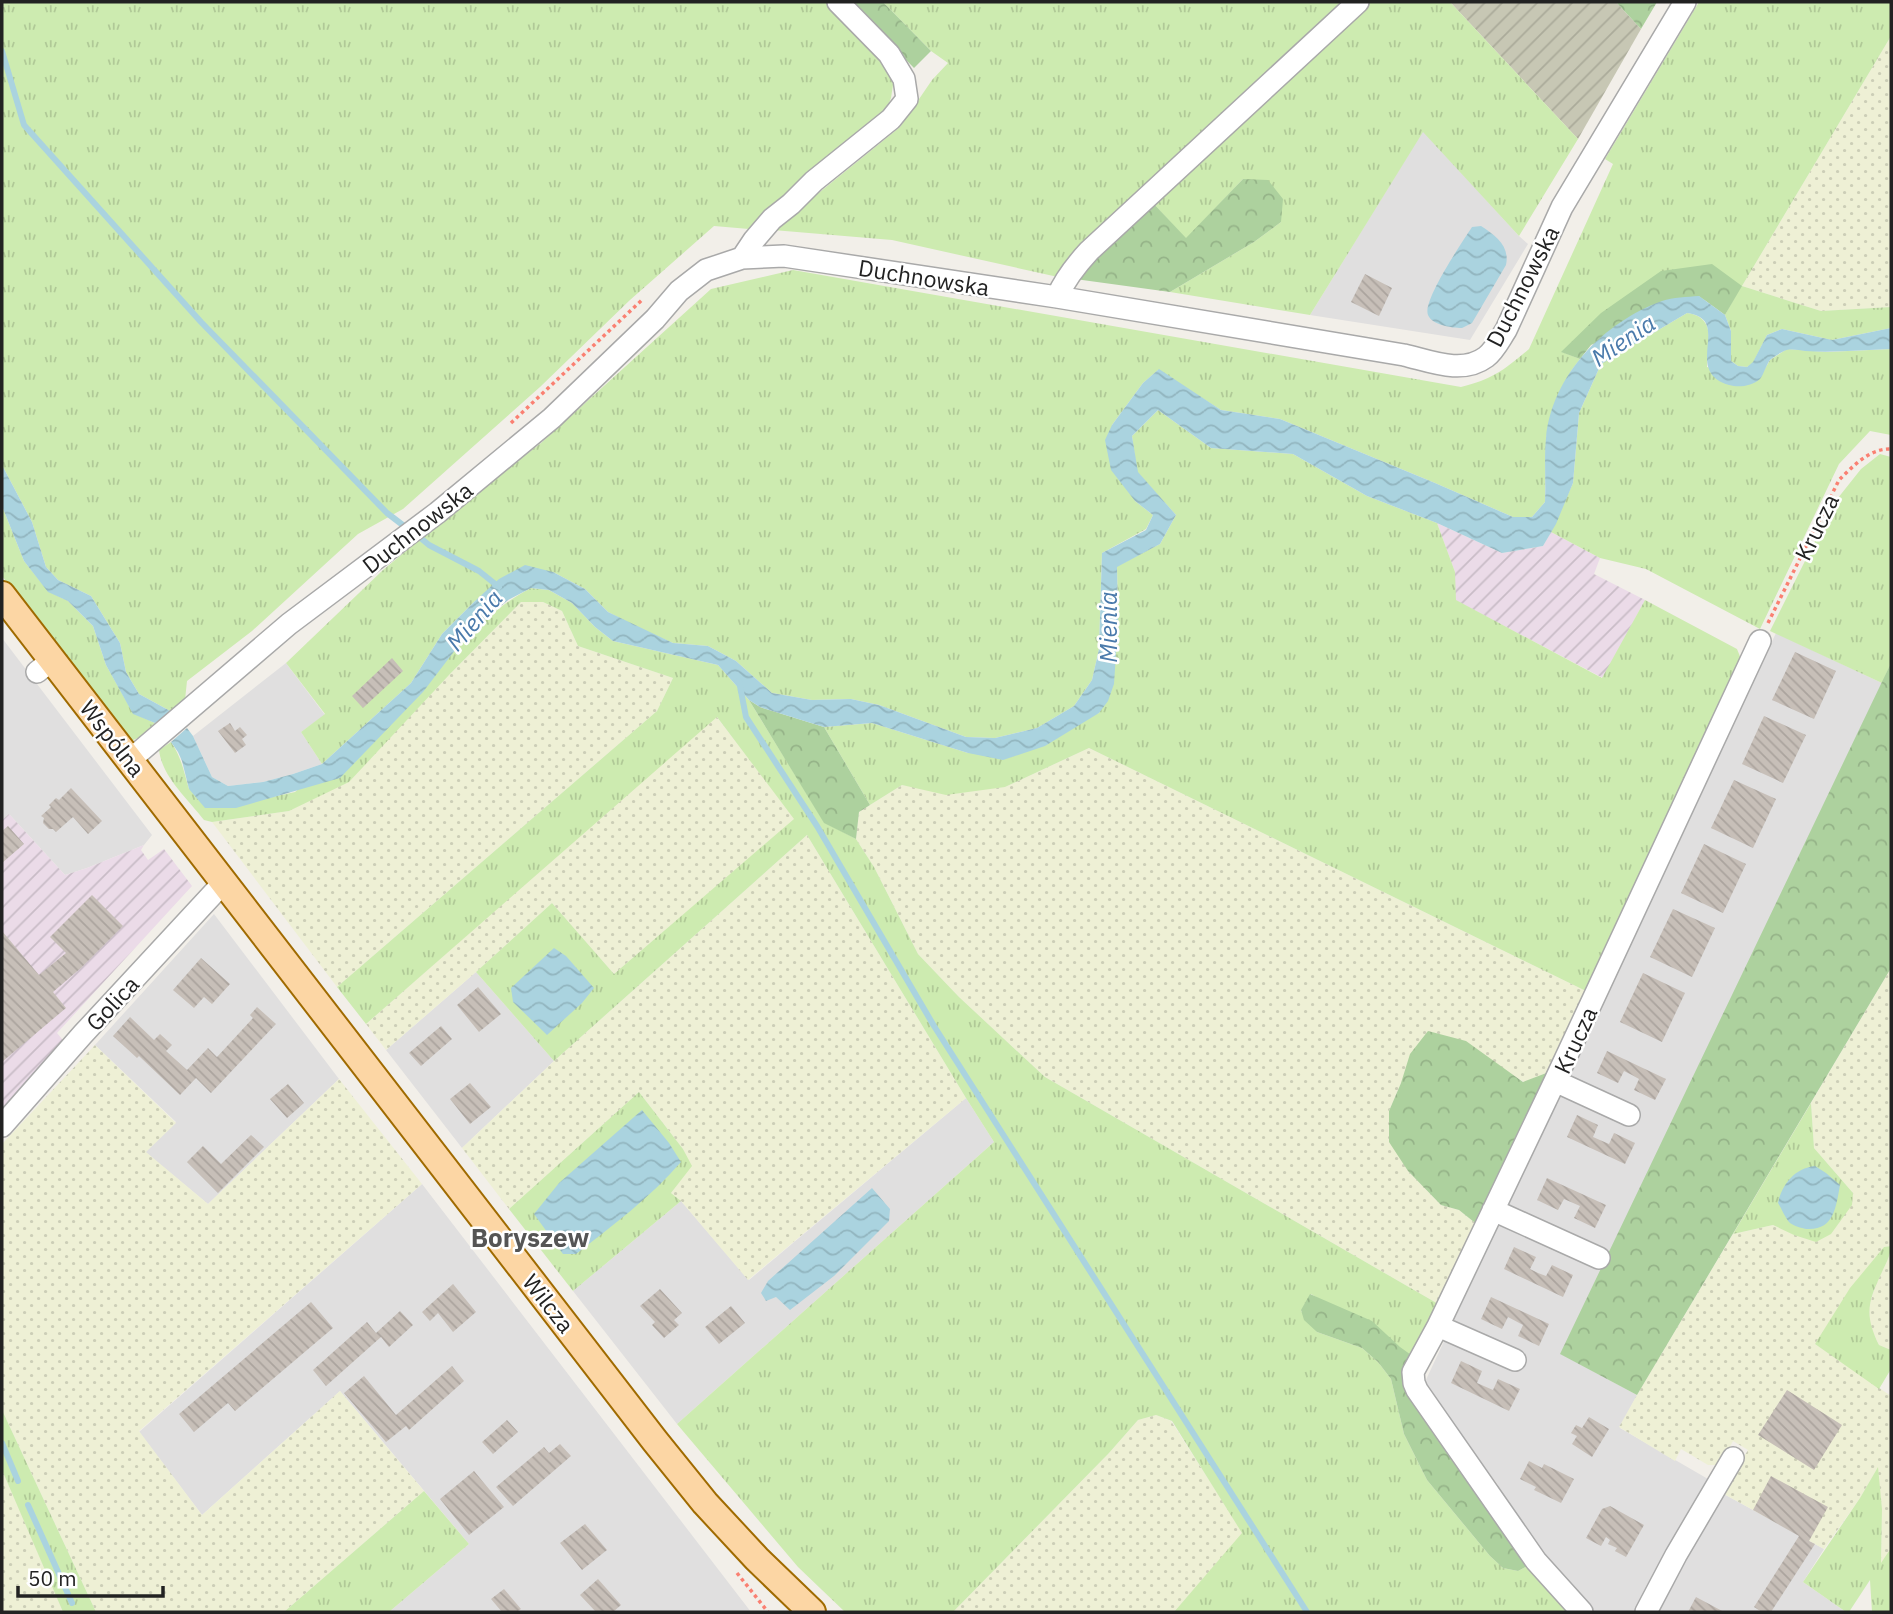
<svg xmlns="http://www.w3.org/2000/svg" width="1893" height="1614" viewBox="0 0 1893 1614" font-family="'IBM Plex Sans',sans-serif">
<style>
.residential{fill:#e0dfdf}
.industrial{fill:url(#industrial-furrows)}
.construction{fill:url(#construction-furrows)}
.farmland{fill:url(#farmland-dots)}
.grass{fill:url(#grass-tufts)}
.forest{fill:url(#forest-crowns)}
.water{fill:url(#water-waves)}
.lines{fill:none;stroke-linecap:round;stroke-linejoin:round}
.stream{stroke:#aad3df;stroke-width:6}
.building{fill:url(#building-back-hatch)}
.minor-casing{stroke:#a9a9a9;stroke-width:24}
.major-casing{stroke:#a06b00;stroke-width:30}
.path{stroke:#fa8072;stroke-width:3.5;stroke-dasharray:3.5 3.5;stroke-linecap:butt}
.minor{stroke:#fff;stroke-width:21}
.major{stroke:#fcd6a4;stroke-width:26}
.labels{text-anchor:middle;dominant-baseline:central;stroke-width:5;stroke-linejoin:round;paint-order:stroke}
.street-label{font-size:23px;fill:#222;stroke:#fff}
.water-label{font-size:24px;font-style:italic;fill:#4a7aab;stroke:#fff}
.quarter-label{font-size:26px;font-weight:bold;fill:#555;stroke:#fff}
</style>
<defs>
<pattern id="industrial-furrows" width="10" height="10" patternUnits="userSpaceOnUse" patternTransform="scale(1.75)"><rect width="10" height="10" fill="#ebdbe8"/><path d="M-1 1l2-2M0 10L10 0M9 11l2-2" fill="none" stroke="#c9bcc7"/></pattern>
<pattern id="construction-furrows" width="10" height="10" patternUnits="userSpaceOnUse" patternTransform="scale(1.75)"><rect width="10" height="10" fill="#c7c7b4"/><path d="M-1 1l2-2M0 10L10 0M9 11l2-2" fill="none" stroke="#abab9a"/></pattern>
<pattern id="farmland-dots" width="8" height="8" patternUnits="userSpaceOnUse" patternTransform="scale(1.75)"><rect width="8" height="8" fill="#eef0d5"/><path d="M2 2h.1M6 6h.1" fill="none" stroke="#ccceb7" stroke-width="1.8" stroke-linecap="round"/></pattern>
<pattern id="grass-tufts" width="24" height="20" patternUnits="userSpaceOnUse" patternTransform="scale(1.75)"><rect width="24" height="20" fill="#cdebb0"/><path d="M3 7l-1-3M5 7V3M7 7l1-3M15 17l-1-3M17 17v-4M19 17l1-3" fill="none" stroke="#b0c997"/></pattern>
<pattern id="forest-crowns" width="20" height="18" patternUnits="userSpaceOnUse" patternTransform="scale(1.75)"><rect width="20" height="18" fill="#add19e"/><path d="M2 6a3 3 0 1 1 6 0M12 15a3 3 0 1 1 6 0" fill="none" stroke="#95b388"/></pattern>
<pattern id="water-waves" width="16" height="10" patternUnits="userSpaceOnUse" patternTransform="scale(1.75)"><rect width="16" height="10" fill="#aad3df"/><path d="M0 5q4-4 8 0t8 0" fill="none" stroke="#92b5bf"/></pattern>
<pattern id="building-back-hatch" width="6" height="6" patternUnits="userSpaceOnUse" patternTransform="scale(1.75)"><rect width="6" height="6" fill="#c7bfb8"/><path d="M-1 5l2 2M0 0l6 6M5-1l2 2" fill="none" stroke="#aba49e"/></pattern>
</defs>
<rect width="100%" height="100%" fill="#f2efe9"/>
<path class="residential" d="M 1423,131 L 1519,236 L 1528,244 L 1470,340 L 1310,315 Z
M 1776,633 L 1882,683 L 1561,1354 L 1637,1395 L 1620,1428 L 1708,1479 L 1640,1612 L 1594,1612 L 1542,1560 L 1494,1494 L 1498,1485 L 1424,1384 Z
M 2,638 L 152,835 L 144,845 L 87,868 L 65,875 L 9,814 L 2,820 Z
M 286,663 L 325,715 L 301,732 L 322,764 L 293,774 L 263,782 L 228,786 L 212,777 L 193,736 Z
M 214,914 L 339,1079 L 208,1204 L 145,1152 L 176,1122 L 95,1045 Z
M 476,972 L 554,1061 L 462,1148 L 386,1050 Z
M 966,1098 L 994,1142 L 677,1424 L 573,1291 L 681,1201 L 749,1280 Z
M 422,1184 L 751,1612 L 389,1612 L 469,1544 L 340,1391 L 202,1515 L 139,1432 Z
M 1722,1493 L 1824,1549 L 1803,1582 L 1846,1612 L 1654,1612 Z"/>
<path class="industrial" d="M 1437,523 L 1502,553 L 1543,546 L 1551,532 L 1600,558 L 1594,574 L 1645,600 L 1603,678 L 1455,600 L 1455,572 Z
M 9,814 L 65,875 L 87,868 L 144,845 L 141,850 L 148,860 L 164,849 L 192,886 L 57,1033 L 67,1045 L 2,1115 L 2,820 Z"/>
<path class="construction" d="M 1450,2 L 1616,2 L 1641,29 L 1578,139 Z"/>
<path class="farmland" d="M 1891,36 L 1891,307 L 1821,311 L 1742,286 Z
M 521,602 L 543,602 L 562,611 L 578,646 L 673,678 L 657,711 L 337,987 L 212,822 L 289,811 L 449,675 Z
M 716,716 L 795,819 L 614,974 L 552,903 L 476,972 L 386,1050 L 366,1024 Z
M 1089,748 L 1588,992 L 1549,1072 L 1524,1082 L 1500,1067 L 1401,1083 L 1389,1111 L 1408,1171 L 1441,1205 L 1459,1210 L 1479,1226 L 1440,1305 L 1045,1077 L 959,997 L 918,954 L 874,867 L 856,839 L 859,812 L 902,785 L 919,788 L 1005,787 Z
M 807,835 L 966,1098 L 748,1280 L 681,1201 L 671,1193 L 691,1166 L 683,1149 L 639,1092 L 509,1209 L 462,1148 L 554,1061 Z
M 1891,968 L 1891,1246 L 1884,1247 L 1815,1344 L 1891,1396 L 1891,1548 L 1881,1564 L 1882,1509 L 1877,1469 L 1860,1498 L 1824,1549 L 1722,1493 L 1748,1450 L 1733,1441 L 1720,1465 L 1708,1465 L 1681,1449 L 1675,1461 L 1619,1427 L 1637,1395 L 1733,1234 L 1773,1225 L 1795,1235 L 1853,1193 L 1814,1148 L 1811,1103 Z
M 95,1045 L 176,1123 L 146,1152 L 208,1204 L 339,1079 L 422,1184 L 139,1431 L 202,1515 L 340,1391 L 424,1491 L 284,1612 L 96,1612 L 2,1410 L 2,1144 Z
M 1891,1253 L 1891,1350 L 1879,1345 L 1870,1326 L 1869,1307 L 1876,1284 Z
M 1156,1415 L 1171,1421 L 1243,1533 L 1174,1612 L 953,1612 L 1109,1453 L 1138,1420 Z
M 2,1470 L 29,1532 L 63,1612 L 2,1612 Z"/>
<path class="grass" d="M 2,2 L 828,2 L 891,65 L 893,85 L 891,98 L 886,111 L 805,176 L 749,229 L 714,226 L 630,300 L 540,387 L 403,509 L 358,534 L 252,631 L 187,681 L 185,700 L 172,712 L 139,694 L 126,672 L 120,643 L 91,596 L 58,580 L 46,567 L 32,522 L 2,465 Z
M 883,2 L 1345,2 L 1058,277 L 892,240 L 773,230 L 900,127 L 932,80 L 948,63 L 931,51 Z
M 1370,2 L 1450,2 L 1578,139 L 1519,236 L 1423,132 L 1310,315 L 1170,292 L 1254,242 L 1281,222 L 1243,179 L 1186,239 L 1152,202 Z
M 1699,2 L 1891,2 L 1891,36 L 1742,286 L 1821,311 L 1891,307 L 1891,328 L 1832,340 L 1782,329 L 1767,335 L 1753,363 L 1747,367 L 1738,366 L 1731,361 L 1731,331 L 1725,315 L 1741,286 L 1562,352 L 1580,359 L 1571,371 L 1546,437 L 1545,502 L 1532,517 L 1513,517 L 1435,483 L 1280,419 L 1221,410 L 1158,370 L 1143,383 L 1112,425 L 1135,501 L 1153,515 L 1146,529 L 1102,553 L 1099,649 L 1092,680 L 1074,706 L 1037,728 L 995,738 L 966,737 L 879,705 L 851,699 L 812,700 L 772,693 L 736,661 L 708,646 L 673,643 L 643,630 L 608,612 L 585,589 L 553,572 L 475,601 L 442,634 L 411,683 L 322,764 L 301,732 L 325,714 L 286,663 L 383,570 L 470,498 L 541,443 L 711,289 L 793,270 L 1461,387 C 1493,379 1504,370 1529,349 L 1613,164 L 1605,159 Z
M 1687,313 C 1717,317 1708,344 1707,367 L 1759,379 L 1770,360 L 1787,349 L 1827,352 L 1891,349 L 1891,435 L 1870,431 L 1839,464 L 1760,629 L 1646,569 L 1600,558 L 1551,532 L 1573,483 L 1579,413 L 1601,364 Z
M 1158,410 L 1211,448 L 1293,454 L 1367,496 L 1437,523 L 1455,572 L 1456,600 L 1602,678 L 1645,600 L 1737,649 L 1743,664 L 1588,992 L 1089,748 L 1005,787 L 946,795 L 902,785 L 870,805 L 824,727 L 872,723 L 968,753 L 1099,713 L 1118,624 L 1117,566 L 1160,544 L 1176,515 L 1137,472 L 1132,436 Z
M 1880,454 L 1891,457 L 1891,663 L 1882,683 L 1770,631 L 1834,503 L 1861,469 Z
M 2,506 L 24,561 L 48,591 L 68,601 L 93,626 L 106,665 L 133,713 L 155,723 L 140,737 L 131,741 L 2,576 Z
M 531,588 L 549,590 L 572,603 L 595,627 L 613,641 L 718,665 L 749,700 L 824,822 L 856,839 L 874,867 L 918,954 L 959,997 L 1045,1077 L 1440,1305 L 1414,1357 L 1311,1294 L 1301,1311 L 1317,1332 L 1362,1348 L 1378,1362 L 1391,1379 L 1404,1434 L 1427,1480 L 1490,1556 L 1503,1568 L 1518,1571 L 1533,1563 L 1570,1612 L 1174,1612 L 1242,1533 L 1172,1421 L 1156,1415 L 1138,1420 L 1109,1453 L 953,1612 L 845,1612 L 798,1567 L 677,1424 L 994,1142 L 966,1098 L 807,835 L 554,1061 L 476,972 L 552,903 L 614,974 L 794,819 L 717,717 L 366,1024 L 337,987 L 657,711 L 673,678 L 578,646 L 562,611 L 543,602 L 521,602 L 449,675 L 349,782 L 289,811 L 212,822 L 204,820 C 188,799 162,777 159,750 L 171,742 C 181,756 184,772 189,789 L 258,800 L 295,792 L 459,645 C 482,622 502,603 531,588 Z
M 639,1092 L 683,1149 L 692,1166 L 671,1193 L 681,1201 L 573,1291 L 509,1209 Z
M 1811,1103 L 1814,1148 L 1853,1193 L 1852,1205 L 1831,1234 L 1816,1242 L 1794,1235 L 1773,1225 L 1733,1234 Z
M 1891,1246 C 1891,1255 1886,1263 1882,1272 C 1868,1302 1864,1314 1879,1345 L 1891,1350 L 1891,1369 L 1879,1389 L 1815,1344 L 1850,1288 L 1884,1247 Z
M 2,1410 L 96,1612 L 63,1612 L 2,1470 Z
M 1878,1467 L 1882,1509 L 1881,1563 L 1891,1548 L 1891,1612 L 1872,1612 L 1870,1580 L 1849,1612 L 1846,1612 L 1803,1582 L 1860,1498 Z
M 424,1491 L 469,1544 L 389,1612 L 284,1612 Z"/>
<path class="forest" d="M 849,2 L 883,2 L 931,51 L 914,68 Z
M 1616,2 L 1657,2 L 1641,29 Z
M 1243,179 L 1268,180 L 1283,199 L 1281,222 L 1254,242 L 1170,292 L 1075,279 L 1152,202 L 1186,238 Z
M 1712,264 L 1742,286 L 1725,315 L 1699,296 L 1591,345 L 1580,359 L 1561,352 L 1601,313 L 1661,271 Z
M 1891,663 L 1891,968 L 1637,1395 L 1560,1354 Z
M 749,700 L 760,707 L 824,727 L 870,805 L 859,812 L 856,839 L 824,823 Z
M 1428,1031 L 1466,1041 L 1523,1082 L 1549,1072 L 1479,1226 L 1459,1210 L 1441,1205 L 1408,1171 L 1389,1142 L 1389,1111 L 1401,1083 L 1410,1054 Z
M 1310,1294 L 1372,1321 L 1400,1347 L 1414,1357 L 1402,1382 L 1533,1563 L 1518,1571 L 1503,1568 L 1490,1556 L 1427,1480 L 1404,1434 L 1391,1379 L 1378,1362 L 1362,1348 L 1317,1332 L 1304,1320 L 1301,1310 Z"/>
<path class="water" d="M 1481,226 C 1496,236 1510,246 1506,265 L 1472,323 L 1462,328 C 1452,328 1432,325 1428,315 C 1422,301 1463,241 1472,227 Z
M 1699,296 L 1725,315 L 1731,331 L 1731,361 L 1738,366 L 1747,367 L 1753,362 L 1767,335 L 1782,329 L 1832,340 L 1891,328 L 1891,349 C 1862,350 1834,353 1805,351 C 1798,350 1790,348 1784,351 C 1780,353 1773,357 1770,360 C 1766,365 1764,374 1760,379 C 1752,386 1739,388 1729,385 C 1681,371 1734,319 1687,313 L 1601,364 L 1579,413 L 1573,483 L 1556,524 L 1543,546 L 1502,553 L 1437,523 L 1367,496 L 1293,454 L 1211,448 L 1158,410 L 1132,436 L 1138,472 L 1176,515 L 1160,544 L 1117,567 L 1118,624 L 1114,684 L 1108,701 L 1099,713 L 1045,746 L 1003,760 L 968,753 L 872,723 L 824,727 L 760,707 L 749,700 L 718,665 L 613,641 L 595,627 L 572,603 L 549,590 L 531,588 L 508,600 L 481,623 L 459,645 L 423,692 L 340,778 L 236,808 L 205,808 L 189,789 L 182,761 L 178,752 L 171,742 L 187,728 L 193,736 L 212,777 L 228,786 L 263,782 L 293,774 L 322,764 L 411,683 L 442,634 L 475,601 L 499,579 L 525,565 L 553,572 L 585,589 L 608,612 L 673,643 L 708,646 L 736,661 L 772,693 L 812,700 L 851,699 L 879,705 L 966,737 L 995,738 L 1037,728 L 1074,706 L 1092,680 L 1099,649 L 1102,553 L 1146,530 L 1153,515 L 1135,501 L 1111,470 L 1105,440 L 1112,425 L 1143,383 L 1159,369 L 1221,410 L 1280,419 L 1435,483 L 1513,517 L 1532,517 L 1545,502 C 1546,481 1544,459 1546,438 C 1552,375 1604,322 1662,301 C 1673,297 1687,297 1699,296 Z
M 2,465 L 32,522 L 46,567 L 58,580 L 91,596 L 120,643 L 126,672 L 139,694 L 172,712 L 155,723 L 133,714 L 106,665 L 93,626 L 68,601 L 48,592 L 24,561 L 2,506 Z
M 554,948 L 566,956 L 594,988 L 582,1003 L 547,1035 L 513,1002 L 511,988 Z
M 642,1110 L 669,1143 L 681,1162 C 651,1197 612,1226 576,1254 L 563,1254 L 534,1214 L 559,1183 Z
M 1815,1166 L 1826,1173 L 1840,1185 C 1836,1207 1834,1231 1806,1229 C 1801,1228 1794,1226 1790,1223 C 1785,1218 1782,1209 1778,1203 C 1782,1184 1795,1168 1815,1166 Z
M 872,1188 L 890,1209 L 889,1221 L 834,1276 L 790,1310 L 776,1297 L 766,1301 L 761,1293 L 768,1281 Z"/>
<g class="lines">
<path class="stream" d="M 2,51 L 24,125 L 201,322 L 387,513 L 408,529
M 417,535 L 429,545 L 479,571 L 499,587
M 739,681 L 746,717 L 817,826 L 934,1026 L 1307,1612
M 2,1443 L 18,1481
M 28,1505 L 72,1603"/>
</g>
<path class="building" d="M 1365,274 L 1392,288 L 1379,316 L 1351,302 Z
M 1795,652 L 1836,671 L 1814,719 L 1772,700 Z
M 392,658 L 403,671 L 363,708 L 352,696 Z
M 1764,716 L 1806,735 L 1783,783 L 1742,764 Z
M 230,723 L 235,731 L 240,727 L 247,735 L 242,739 L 246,745 L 235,753 L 218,731 Z
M 1734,780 L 1776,799 L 1753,848 L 1711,828 Z
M 71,788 L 102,821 L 88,834 L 73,817 L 56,832 L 53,829 L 49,829 L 43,823 L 44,818 L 41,816 L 51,807 L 49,805 L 56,798 L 59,800 Z
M 8,826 L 24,844 L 2,863 L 2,831 Z
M 1704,844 L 1746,864 L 1723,913 L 1681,893 Z
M 92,895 L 123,926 L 81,968 L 53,992 L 66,1008 L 2,1062 L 2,931 L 39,975 L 66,953 L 50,937 Z
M 1673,909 L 1715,928 L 1692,977 L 1650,957 Z
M 201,958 L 230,984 L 212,1004 L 204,997 L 194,1008 L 173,990 Z
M 1643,973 L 1685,993 L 1662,1042 L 1620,1022 Z
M 478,987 L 501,1014 L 479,1032 L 457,1005 Z
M 257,1007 L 276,1024 L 211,1093 L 196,1078 L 180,1095 L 139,1056 L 137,1058 L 113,1036 L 130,1017 L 154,1040 L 160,1034 L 172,1045 L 166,1051 L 187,1070 L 208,1048 L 217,1057 L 253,1018 L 250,1015 Z
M 441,1026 L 452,1039 L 421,1066 L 409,1053 Z
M 1607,1051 L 1666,1079 L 1655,1100 L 1634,1090 L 1639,1079 L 1632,1075 L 1624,1071 L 1618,1083 L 1597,1073 Z
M 470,1083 L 491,1107 L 470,1124 L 450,1099 Z
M 288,1084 L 304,1103 L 287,1118 L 270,1099 Z
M 1577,1115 L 1598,1125 L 1593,1137 L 1609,1144 L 1614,1133 L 1635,1143 L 1625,1164 L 1567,1137 Z
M 251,1135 L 264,1147 L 218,1193 L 187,1162 L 203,1146 L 221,1164 Z
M 1547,1178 L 1606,1205 L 1595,1228 L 1574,1218 L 1580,1206 L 1564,1199 L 1558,1210 L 1537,1200 Z
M 1514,1247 L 1536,1257 L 1530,1269 L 1538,1273 L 1546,1276 L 1552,1265 L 1573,1275 L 1563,1297 L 1504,1269 Z
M 453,1284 L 476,1312 L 453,1332 L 438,1313 L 430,1321 L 422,1312 Z
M 660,1289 L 682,1313 L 674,1320 L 679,1325 L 664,1338 L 652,1325 L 655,1322 L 640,1306 Z
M 1491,1297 L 1549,1324 L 1539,1346 L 1518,1336 L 1523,1325 L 1508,1317 L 1502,1329 L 1481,1319 Z
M 311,1302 L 333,1328 L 235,1411 L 228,1403 L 194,1432 L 179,1414 Z
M 731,1306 L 745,1323 L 719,1344 L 705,1327 Z
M 400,1311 L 413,1325 L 389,1347 L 381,1337 L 326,1386 L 313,1370 L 367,1322 L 376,1333 Z
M 1461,1361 L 1482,1371 L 1477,1383 L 1493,1390 L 1498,1379 L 1520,1389 L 1509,1411 L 1451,1383 Z
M 452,1366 L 464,1381 L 409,1430 L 406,1426 L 386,1442 L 344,1393 L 364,1376 L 396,1415 Z
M 1787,1390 L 1842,1425 L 1814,1470 L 1758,1435 Z
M 1589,1417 L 1609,1429 L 1592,1457 L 1572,1444 L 1577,1436 L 1571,1433 L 1576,1425 L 1582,1428 Z
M 507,1420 L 518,1432 L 493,1454 L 482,1442 Z
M 560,1444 L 571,1456 L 513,1506 L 496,1487 L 544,1447 L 549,1453 Z
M 1529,1461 L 1542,1468 L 1544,1464 L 1574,1479 L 1561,1503 L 1534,1490 L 1536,1487 L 1520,1479 Z
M 474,1471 L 504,1507 L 469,1535 L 440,1499 Z
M 1771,1476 L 1828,1507 L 1809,1541 L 1815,1544 L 1771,1612 L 1762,1612 L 1754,1607 L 1799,1536 L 1753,1510 Z
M 1610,1506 L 1644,1525 L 1626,1557 L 1615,1551 L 1617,1548 L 1608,1544 L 1610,1540 L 1606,1537 L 1601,1546 L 1586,1538 L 1602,1509 Z
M 585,1524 L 607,1550 L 582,1570 L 560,1543 Z
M 598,1579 L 621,1605 L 613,1612 L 596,1612 L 580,1595 Z
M 504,1589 L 521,1609 L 516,1612 L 502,1612 L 491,1599 Z
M 1696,1597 L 1724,1612 L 1688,1612 Z"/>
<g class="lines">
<defs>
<path id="minor" d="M 742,258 L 754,240 L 772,219 L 791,204 L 814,181 L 891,119 L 907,99 L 904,79 L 889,54 L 838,2
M 1057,297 C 1065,279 1076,265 1089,251 L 1358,2
M 37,672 L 52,660
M 130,760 L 289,624 L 437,513 L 552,418 L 655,319 L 679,291 L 706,270 L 742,258 L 784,256 L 1057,297 L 1404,355 C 1430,361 1462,375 1486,357 C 1495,350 1500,339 1506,330 L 1562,207 L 1685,2
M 1555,1081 L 1629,1115
M 2,1126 L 83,1034 L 224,882
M 1493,1210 L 1599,1258
M 1438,1326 L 1515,1360
M 1582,1612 L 1536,1561 L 1417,1390 L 1414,1383 L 1413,1372 L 1438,1326 L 1555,1081 L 1760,641
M 1646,1612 L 1676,1555 L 1733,1458"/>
<path id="major" d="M 2,595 L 655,1441 L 705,1503 L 757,1559 L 812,1612"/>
</defs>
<use href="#minor" class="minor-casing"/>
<use href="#major" class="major-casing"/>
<path class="path" d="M 511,423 L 643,299
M 1768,623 L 1839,480 C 1853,466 1870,448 1891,449
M 737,1573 L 768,1612"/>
<use href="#minor" class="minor"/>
<use href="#major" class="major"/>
</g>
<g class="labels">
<g class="street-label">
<text transform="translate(924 277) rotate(9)">Duchnowska</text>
<text transform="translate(1522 286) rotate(-63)">Duchnowska</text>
<text transform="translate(417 527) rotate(-38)">Duchnowska</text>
<text transform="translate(1816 527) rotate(-64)">Krucza</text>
<text transform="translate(113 738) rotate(52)">Wspólna</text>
<text transform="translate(112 1003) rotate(-47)">Golica</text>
<text transform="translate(1575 1040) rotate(-65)">Krucza</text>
<text transform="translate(549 1303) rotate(52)">Wilcza</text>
</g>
<g class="water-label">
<text transform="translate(1623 340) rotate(-34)">Mienia</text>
<text transform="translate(474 620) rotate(-49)">Mienia</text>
<text transform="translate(1108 627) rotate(-90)">Mienia</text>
</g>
<g class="quarter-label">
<text x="530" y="1237">Boryszew</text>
</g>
</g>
<rect width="1893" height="1614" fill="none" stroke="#222222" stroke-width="7"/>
<path d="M18 1586v10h145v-10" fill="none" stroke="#222222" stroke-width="3.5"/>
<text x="28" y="1586" font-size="21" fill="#222222" stroke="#ffffff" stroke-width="5" paint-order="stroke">50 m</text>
</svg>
